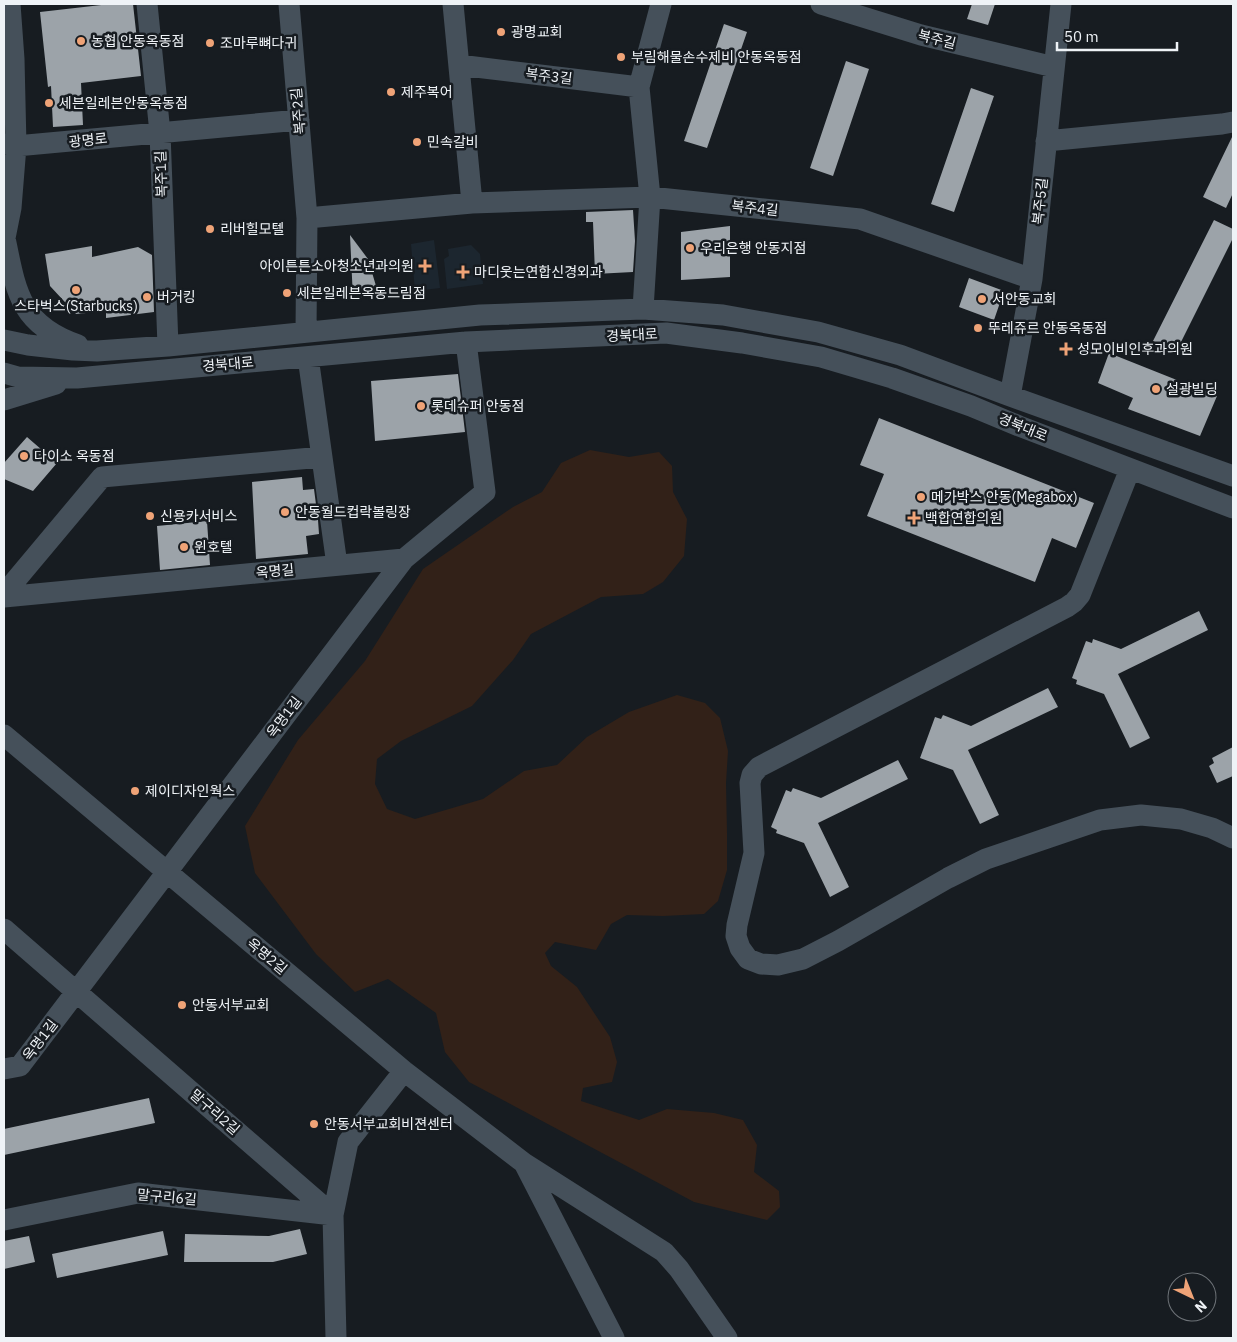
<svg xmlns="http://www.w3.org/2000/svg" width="1237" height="1342" viewBox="0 0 1237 1342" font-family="'IBM Plex Sans','Noto Sans KR',sans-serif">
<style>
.built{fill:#1c262f}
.green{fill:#322118}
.building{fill:#9ca3a9}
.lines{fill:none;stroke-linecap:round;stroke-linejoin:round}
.minor{stroke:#45505a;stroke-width:21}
.poi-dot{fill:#efa377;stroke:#171c21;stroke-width:2}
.labels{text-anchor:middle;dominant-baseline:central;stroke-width:5;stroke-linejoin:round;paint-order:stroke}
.poi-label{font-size:14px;fill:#eff3f7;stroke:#171c21;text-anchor:start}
.street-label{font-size:14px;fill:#eff3f7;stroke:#171c21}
</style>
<rect width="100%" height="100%" fill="#171c21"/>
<path class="built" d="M 434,240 L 440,288 L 415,291 L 411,244 Z
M 471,245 L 480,254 L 483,284 L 447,289 L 444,259 L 449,256 L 448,249 Z"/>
<path class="green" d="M 590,450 L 629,457 L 659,452 L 672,466 L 673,492 L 687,519 L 684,556 L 663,582 L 643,594 L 601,597 L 531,634 L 513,660 L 472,706 L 401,741 L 377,759 L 375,784 L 387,809 L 415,819 L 483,799 L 524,771 L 557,765 L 587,737 L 629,712 L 677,695 L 705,703 L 720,718 L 728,751 L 726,783 L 727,833 L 727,870 L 718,901 L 704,914 L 663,916 L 627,915 L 611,924 L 596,950 L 555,942 L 545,953 L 551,966 L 577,987 L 610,1037 L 617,1062 L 612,1082 L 583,1088 L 581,1101 L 639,1120 L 667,1109 L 714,1113 L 743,1120 L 757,1145 L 754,1172 L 779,1191 L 780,1207 L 767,1220 L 694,1202 L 469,1082 L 445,1052 L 436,1013 L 388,979 L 355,992 L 316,954 L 255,873 L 245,826 L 298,740 L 365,661 L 423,569 L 513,507 L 542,492 L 561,463 Z"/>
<path class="building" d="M 110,4 L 133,4 L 141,76 L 81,83 L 83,125 L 53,127 L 51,86 L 48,87 L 40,12 Z
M 972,4 L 995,4 L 988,25 L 967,19 Z
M 724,24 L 747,32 L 707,148 L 684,141 Z
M 846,61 L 869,69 L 833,176 L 810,168 Z
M 971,88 L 994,96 L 954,212 L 931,204 Z
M 1233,135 L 1233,193 L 1226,208 L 1203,197 Z
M 633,210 L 635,241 L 633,272 L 595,274 L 593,222 L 586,222 L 586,212 Z
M 1214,220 L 1233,229 L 1233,238 L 1176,352 L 1153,341 Z
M 730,226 L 730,277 L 681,280 L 681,232 Z
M 350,235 L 368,259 L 379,296 L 353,299 Z
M 92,246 L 92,257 L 138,247 L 152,255 L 154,312 L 106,318 L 106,311 L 76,314 L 50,286 L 45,254 Z
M 969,278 L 1004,291 L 994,320 L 959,307 Z
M 1109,353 L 1217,396 L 1200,436 L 1128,409 L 1133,398 L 1098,383 Z
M 458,374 L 465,432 L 375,441 L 371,381 Z
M 879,418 L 1094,503 L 1076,548 L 1052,538 L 1035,582 L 867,516 L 884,474 L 860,465 Z
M 27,437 L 57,463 L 33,491 L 4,479 L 4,463 Z
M 302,477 L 303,490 L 314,489 L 318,520 L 319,534 L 306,536 L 308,554 L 256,559 L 252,482 Z
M 207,521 L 210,565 L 160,570 L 157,526 Z
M 1199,611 L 1208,630 L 1118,674 L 1150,738 L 1130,748 L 1104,694 L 1076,684 L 1077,680 L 1072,678 L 1086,641 L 1092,643 L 1093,639 L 1121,649 Z
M 1048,688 L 1058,707 L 968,750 L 999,815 L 980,824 L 953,770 L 920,758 L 935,717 L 941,719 L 943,715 L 971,726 Z
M 1233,747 L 1233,776 L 1217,783 L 1209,766 L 1214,763 L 1212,758 Z
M 898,760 L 908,779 L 818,823 L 849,887 L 830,897 L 804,843 L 776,833 L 777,830 L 771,827 L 786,790 L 791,792 L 793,788 L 821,798 Z
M 149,1098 L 155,1123 L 4,1155 L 4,1129 Z
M 300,1229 L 307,1254 L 273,1262 L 184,1262 L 185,1234 L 269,1236 Z
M 163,1231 L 168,1255 L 57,1278 L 52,1254 Z
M 29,1236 L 35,1262 L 4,1269 L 4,1241 Z"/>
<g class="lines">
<path class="minor" d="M 147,4 L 160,133 L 168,346
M 289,4 L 307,218 L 306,332
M 453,4 L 472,203
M 821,4 L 921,35 L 1054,67
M 459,65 L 639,87
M 1046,141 L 1222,124 L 1233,122
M 4,144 L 16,146 L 299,120
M 307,218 L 472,203 L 650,197 L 860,219 L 1032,279
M 4,240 L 5,238 C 16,292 20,325 78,345
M 4,243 L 11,208 L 16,146 L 14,59 L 10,4
M 643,309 L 650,197 L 639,87 L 661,4
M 4,340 L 28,345 L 73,350 L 97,351 L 168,346 L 480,315 L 643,309 L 723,315 L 818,332 L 900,355 L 1010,396 L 1233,476
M 308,357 L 337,565
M 4,373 L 18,377 L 77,378 L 466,342 L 666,333 L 742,343 L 821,357 L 892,378 L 971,406 L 1019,426 L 1233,508
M 1010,396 L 1032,279 L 1061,4
M 4,400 L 56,384
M 1130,469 L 1080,595 L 1074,602 L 1067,607 L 759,767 L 752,775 L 750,783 L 754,853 L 737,925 L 736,936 L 740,948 L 748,959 L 761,964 L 778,965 L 803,959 L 838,941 L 948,878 L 986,859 L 1100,820 L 1141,815 L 1181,819 L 1212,828 L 1233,838
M 4,594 L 102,477 L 322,457
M 4,597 L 404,559
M 4,735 L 404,1071 L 524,1163 L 664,1252 L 679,1269 L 727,1338
M 4,929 L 333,1215
M 4,1069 L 20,1066 L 404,559 L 485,492 L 466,342
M 524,1163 L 614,1338
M 4,1220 L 138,1193 L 333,1215
M 336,1338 L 333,1215 L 348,1142 L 404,1071"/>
</g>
<g class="poi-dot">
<circle cx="501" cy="32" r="5"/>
<circle cx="81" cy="41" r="5"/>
<circle cx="210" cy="43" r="5"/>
<circle cx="621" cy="57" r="5"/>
<circle cx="391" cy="92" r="5"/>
<circle cx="49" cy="103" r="5"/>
<circle cx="417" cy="142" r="5"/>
<circle cx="210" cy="229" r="5"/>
<circle cx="690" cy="248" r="5"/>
<path d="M422.5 258.5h5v5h5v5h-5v5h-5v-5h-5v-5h5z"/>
<path d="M460.5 264.5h5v5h5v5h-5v5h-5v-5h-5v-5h5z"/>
<circle cx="76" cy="290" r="5"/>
<circle cx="287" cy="293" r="5"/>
<circle cx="147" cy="297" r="5"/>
<circle cx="982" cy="299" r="5"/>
<circle cx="978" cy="328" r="5"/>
<path d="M1063.5 341.5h5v5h5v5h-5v5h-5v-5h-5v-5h5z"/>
<circle cx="1156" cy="389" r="5"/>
<circle cx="421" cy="406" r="5"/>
<circle cx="24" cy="456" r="5"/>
<circle cx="921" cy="497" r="5"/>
<circle cx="285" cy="512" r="5"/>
<circle cx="150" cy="516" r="5"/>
<path d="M911.5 510.5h5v5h5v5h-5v5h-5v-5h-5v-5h5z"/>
<circle cx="184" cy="547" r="5"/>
<circle cx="135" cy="791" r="5"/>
<circle cx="182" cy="1005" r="5"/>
<circle cx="314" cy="1124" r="5"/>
</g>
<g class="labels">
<g class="poi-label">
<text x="511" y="32">광명교회</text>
<text x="91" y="41">농협 안동옥동점</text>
<text x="220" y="43">조마루뼈다귀</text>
<text x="631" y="57">부림해물손수제비 안동옥동점</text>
<text x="401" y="92">제주복어</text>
<text x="59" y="103">세븐일레븐안동옥동점</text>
<text x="427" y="142">민속갈비</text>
<text x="220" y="229">리버힐모텔</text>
<text x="700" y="248">우리은행 안동지점</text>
<text x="414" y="266" text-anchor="end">아이튼튼소아청소년과의원</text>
<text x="474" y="272">마디웃는연합신경외과</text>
<text x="297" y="293">세븐일레븐옥동드림점</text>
<text x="157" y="297">버거킹</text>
<text x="992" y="299">서안동교회</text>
<text x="76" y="306" text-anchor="middle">스타벅스(Starbucks)</text>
<text x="988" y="328">뚜레쥬르 안동옥동점</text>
<text x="1077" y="349">성모이비인후과의원</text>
<text x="1166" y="389">설광빌딩</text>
<text x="431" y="406">롯데슈퍼 안동점</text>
<text x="34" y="456">다이소 옥동점</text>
<text x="931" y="497">메가박스 안동(Megabox)</text>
<text x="295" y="512">안동월드컵락볼링장</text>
<text x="160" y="516">신용카서비스</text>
<text x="925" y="518">백합연합의원</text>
<text x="194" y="547">윈호텔</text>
<text x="145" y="791">제이디자인웍스</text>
<text x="192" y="1005">안동서부교회</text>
<text x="324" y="1124">안동서부교회비젼센터</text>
</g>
<g class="street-label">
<text transform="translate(937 39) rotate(14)">복주길</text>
<text transform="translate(549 76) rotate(7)">복주3길</text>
<text transform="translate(298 111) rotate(-95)">복주2길</text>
<text transform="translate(88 140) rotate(-6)">광명로</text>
<text transform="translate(161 174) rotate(-92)">복주1길</text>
<text transform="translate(1040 201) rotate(-84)">복주5길</text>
<text transform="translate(755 208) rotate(6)">복주4길</text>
<text transform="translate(632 335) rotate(-3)">경북대로</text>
<text transform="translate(228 364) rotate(-5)">경북대로</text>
<text transform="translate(1023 427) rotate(22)">경북대로</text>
<text transform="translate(275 571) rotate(-5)">옥명길</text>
<text transform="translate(284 717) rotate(-53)">옥명1길</text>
<text transform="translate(267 956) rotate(40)">옥명2길</text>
<text transform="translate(40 1040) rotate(-53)">옥명1길</text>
<text transform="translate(215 1112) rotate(41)">말구리2길</text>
<text transform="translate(167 1197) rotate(5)">말구리6길</text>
</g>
</g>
<rect width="1237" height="1342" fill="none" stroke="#eff3f7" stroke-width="10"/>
<g transform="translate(1192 1297) rotate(137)"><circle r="24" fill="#171c21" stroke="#6d7277"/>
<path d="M0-4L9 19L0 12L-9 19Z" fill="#efa377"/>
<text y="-8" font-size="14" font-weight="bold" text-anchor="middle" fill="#eff3f7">N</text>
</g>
<path d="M1057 42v8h120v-8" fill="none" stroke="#eff3f7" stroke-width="2.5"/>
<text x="1064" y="42" font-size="15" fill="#eff3f7" stroke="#171c21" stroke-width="4" paint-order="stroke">50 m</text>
</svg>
